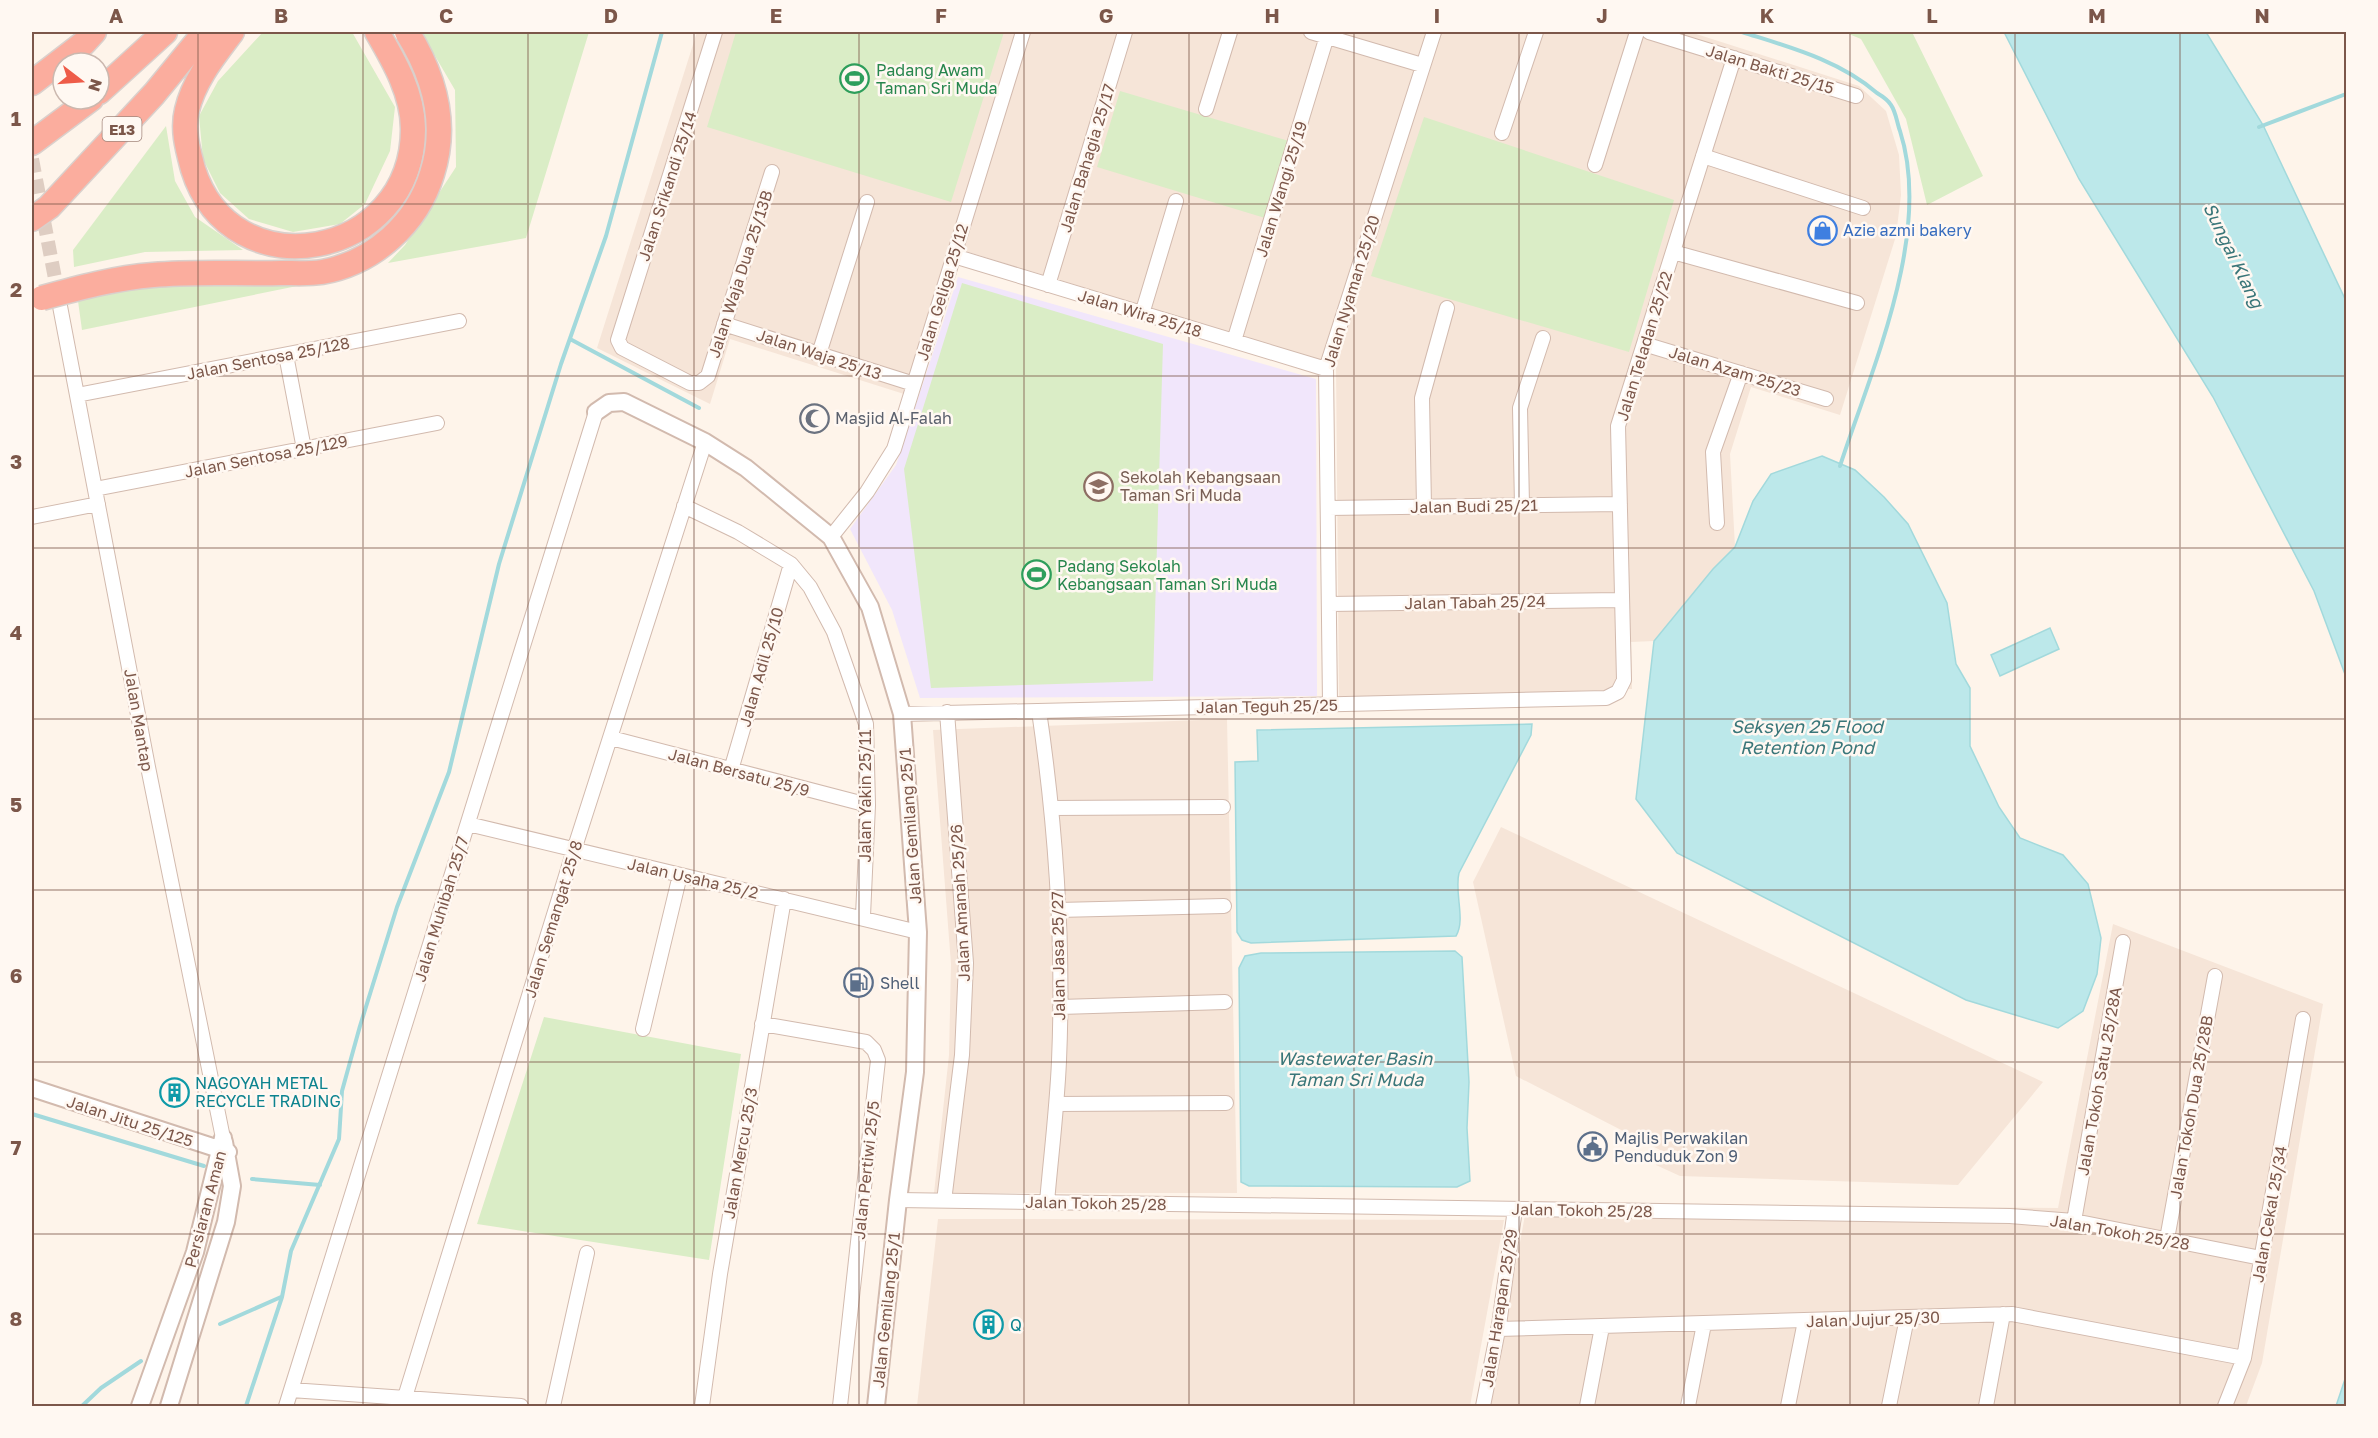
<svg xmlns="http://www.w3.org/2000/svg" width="2378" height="1438" viewBox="0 0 2378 1438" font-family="'Golos Text',sans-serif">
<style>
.residential{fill:#f6e5d8}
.education{fill:#f1e6fb}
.green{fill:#daedc6}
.water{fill:#bce8ea;stroke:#a2d9dc;stroke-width:1.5}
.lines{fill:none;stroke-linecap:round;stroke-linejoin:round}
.stream{stroke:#a2d9dc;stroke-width:4}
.minor-tunnel{stroke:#decdc2;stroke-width:14;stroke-dasharray:14 7;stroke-linecap:butt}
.minor-casing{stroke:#d2baae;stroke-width:16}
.tertiary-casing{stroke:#d2baae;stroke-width:20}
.motorway-casing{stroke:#dad0cc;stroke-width:27}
.minor{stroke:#fff;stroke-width:14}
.tertiary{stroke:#fff;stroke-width:16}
.motorway{stroke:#fbad9e;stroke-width:24}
.motorway-bridge-casing{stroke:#dad0cc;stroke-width:27;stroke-linecap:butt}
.motorway-bridge{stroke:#fbad9e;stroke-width:24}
.grid{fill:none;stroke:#7c574a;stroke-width:1.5;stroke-opacity:0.55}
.labels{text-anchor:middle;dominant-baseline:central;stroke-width:5;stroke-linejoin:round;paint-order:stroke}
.shield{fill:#fff8f2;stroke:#a3877c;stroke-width:1.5}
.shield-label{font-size:15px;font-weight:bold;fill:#7c574a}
.street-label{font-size:16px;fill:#7c574a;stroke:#fff8f2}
.leisure-label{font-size:16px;fill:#27864d;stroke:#fff8f2;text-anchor:start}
.shop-label{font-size:16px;fill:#366cbe;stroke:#fff8f2;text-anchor:start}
.worship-label{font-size:16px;fill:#5b616d;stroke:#fff8f2;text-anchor:start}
.education-label{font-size:16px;fill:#785e54;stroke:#fff8f2;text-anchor:start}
.service-label{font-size:16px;fill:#4e5e75;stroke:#fff8f2;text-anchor:start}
.culture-label{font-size:16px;fill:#0d838f;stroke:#fff8f2;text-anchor:start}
.water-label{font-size:18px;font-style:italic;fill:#397679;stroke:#fff8f2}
.neatline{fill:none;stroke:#7c574a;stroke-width:2}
.grid-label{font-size:20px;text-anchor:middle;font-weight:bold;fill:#7c574a}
</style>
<rect width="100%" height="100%" fill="#fef4ea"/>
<path class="residential" d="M 697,32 L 1690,32 L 1859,86 L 1886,111 L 1899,155 L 1901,195 L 1896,236 L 1840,415 L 1751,387 L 1730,454 L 1735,547 L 1713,569 L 1654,641 L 1631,642 L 1632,689 L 1339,700 L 1336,365 L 949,246 L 904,394 L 730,339 L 710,404 L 597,348 Z
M 1227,719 L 1237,1193 L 934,1193 L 949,1055 L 951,964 L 933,730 Z
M 1501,827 L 2043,1082 L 1958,1185 L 1680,1176 L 1656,1165 L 1662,1151 L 1516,1076 L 1473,882 Z
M 2113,924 L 2323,1004 L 2262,1363 L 2246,1406 L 1490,1406 L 1527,1204 L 2058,1208 Z
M 938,1219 L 1018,1219 L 1504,1220 L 1470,1406 L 917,1406 Z"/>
<path class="education" d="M 958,277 L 1316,379 L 1317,696 L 920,698 L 892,610 L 850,529 L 896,465 Z"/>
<path class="green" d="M 263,32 L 352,32 L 395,107 L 390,151 L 365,204 L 340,224 L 293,232 L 249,219 L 220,193 L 203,159 L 199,116 L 218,81 Z
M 421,32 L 589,32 L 526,238 L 388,263 L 405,245 L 456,167 L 455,90 Z
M 736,32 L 1004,32 L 951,202 L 707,127 Z
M 1844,32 L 1912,32 L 1983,176 L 1927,205 L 1906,119 L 1861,39 Z
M 1120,91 L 1289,141 L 1265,218 L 1097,167 Z
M 1424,117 L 1674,200 L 1629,352 L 1371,276 Z
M 166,126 L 175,181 L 195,217 L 243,250 L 145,252 L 74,267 L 73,250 Z
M 962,283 L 1163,344 L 1153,681 L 931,688 L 904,469 Z
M 142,284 L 307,284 L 82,330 L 78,301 Z
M 544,1017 L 741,1054 L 709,1260 L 477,1224 Z"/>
<path class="water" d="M 2004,32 L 2206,32 L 2263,125 L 2346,301 L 2346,677 L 2314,591 L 2213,397 L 2079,179 Z
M 1822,456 L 1855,470 L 1884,497 L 1908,524 L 1947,603 L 1956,664 L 1970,688 L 1970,746 L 1999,807 L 2020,838 L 2063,855 L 2088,884 L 2101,938 L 2097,974 L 2083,1011 L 2058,1028 L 1966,1000 L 1677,853 L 1636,799 L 1654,641 L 1713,569 L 1735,547 L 1753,501 L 1771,474 Z
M 2050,628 L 2059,649 L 2000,676 L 1991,655 Z
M 1532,724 L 1531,735 L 1459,873 C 1454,892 1466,920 1456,936 L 1251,943 L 1242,940 L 1237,932 L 1235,762 L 1258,761 L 1257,730 Z
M 1455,951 L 1462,957 L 1469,1082 L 1467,1128 L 1470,1181 L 1457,1187 L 1249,1186 L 1241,1182 L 1239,968 L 1245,956 L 1261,953 Z
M 2346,1376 L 2346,1406 L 2336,1406 Z"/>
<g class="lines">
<path class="stream" d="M 1742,32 C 1789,47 1839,60 1877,93 C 1882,96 1888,100 1891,105 C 1896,112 1897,123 1900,131 C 1933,233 1872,368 1840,466
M 2259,127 L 2346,94
M 570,339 L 699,408
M 32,1114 L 204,1166
M 252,1179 L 320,1185
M 220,1324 L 281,1297
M 82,1406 L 101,1388 L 141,1361
M 246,1406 L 282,1297 L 291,1251 L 339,1139 L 342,1091 L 360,1026 L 397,907 L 449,772 L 499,564 L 561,364 L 606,236 L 662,32"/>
<path class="minor-tunnel" d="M 32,159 L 59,299"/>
<defs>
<path id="minor" d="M 715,32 L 618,340 L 622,348 L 690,383 L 699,383 L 708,376 L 772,172
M 1311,32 L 1422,65
M 1649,32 L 1856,96
M 1206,109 L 1230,32
M 1502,133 L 1536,32
M 1703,156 L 1863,208
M 1595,165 L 1637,32
M 1673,252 L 1857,303
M 954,256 L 1326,369
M 1048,285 L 1125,32
M 59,301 L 148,767 L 223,1138
M 1142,314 L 1176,201
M 724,324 L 914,384
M 1234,341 L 1327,36
M 1644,344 L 1826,399
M 819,354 L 867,202
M 286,355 L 304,449
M 77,395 L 459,321
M 95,489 L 437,423
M 1522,505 L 1520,408 L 1543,338
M 684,506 L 738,532 L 791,564 L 810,587 L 834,632 L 866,724 L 868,805 L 863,916
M 1424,507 L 1422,398 L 1447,308
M 1328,508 L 1620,504
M 32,517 L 98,504
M 1717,523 L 1713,452 L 1741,373
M 831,537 L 867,492 L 894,449 L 1023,32
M 1329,604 L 1621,600
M 1330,704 L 1326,369 L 1434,32
M 1039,711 C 1056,827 1064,944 1059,1061 C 1057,1108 1051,1156 1047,1202
M 902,714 L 1606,698 L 1618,692 L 1624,680 L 1618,426 L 1734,58
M 611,738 L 868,805
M 731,770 L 791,564
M 1052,808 L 1223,807
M 468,824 L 918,932
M 1058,910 L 1224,906
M 1060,1007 L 1225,1002
M 762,1024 L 866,1042 L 874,1050 L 878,1060 L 840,1406
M 643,1029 L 680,875
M 1056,1104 L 1226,1103
M 898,1200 L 2010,1216 L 2074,1221 L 2261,1258
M 944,1201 L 962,1055 L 966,963 L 947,712
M 2074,1221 L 2123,942
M 2167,1239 L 2215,976
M 1498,1329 L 2012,1314 L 2244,1358
M 291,1390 L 521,1406
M 405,1397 L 574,850 L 705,442
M 286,1406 L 596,412
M 553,1406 L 587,1253
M 702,1406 L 720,1274 L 784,899
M 1483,1406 L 1499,1325 L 1515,1209
M 1587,1406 L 1602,1327
M 1688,1406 L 1704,1324
M 1788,1406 L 1805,1321
M 1889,1406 L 1907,1318
M 1986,1406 L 2003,1314
M 2225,1406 L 2244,1358 L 2303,1019"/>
<path id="tertiary" d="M 596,412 L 609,403 L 624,402 L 705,442 L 746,468 L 831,537 L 870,607 L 902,714 L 918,932 L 915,1072 L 898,1200 L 876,1406
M 32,1088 L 228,1152
M 140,1406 L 195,1252 L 223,1138
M 169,1406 L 226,1222 L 232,1186 L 224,1142"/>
<path id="motorway" d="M 232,32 C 214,56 194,80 187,110 C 182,130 188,150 193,169 C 231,292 413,260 413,129 C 413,94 394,61 377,32
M 32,83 L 84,43 L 94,32
M 99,92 L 165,32
M 32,143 L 91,99
M 32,219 L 49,207 L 154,94 L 205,32"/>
</defs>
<use href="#minor" class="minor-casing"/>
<use href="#tertiary" class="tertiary-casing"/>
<use href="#motorway" class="motorway-casing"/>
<use href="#minor" class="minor"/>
<use href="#tertiary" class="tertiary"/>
<use href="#motorway" class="motorway"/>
<defs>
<path id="motorway-bridge" d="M 42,298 C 78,288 115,278 153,275 C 196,271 238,274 281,273 C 294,273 309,274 322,272 C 373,263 417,224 432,174 C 448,124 434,75 407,32"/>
</defs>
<use href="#motorway-bridge" class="motorway-bridge-casing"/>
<use href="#motorway-bridge" class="motorway-bridge"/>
</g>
<path class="grid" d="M 198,32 L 198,1406M 363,32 L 363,1406M 528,32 L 528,1406M 694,32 L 694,1406M 859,32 L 859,1406M 1024,32 L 1024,1406M 1189,32 L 1189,1406M 1354,32 L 1354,1406M 1519,32 L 1519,1406M 1684,32 L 1684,1406M 1850,32 L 1850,1406M 2015,32 L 2015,1406M 2180,32 L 2180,1406M 32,204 L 2346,204M 32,376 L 2346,376M 32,548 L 2346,548M 32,719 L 2346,719M 32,890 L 2346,890M 32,1062 L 2346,1062M 32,1234 L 2346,1234"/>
<defs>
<symbol id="stadium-ring" viewBox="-11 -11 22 22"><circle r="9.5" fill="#fff8f2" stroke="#2e9e5b" stroke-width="1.5"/><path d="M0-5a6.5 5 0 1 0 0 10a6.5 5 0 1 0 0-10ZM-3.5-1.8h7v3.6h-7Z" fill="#2e9e5b"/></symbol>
<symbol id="shop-ring" viewBox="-11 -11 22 22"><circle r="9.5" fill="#fff8f2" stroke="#3f7fe0" stroke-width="1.5"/><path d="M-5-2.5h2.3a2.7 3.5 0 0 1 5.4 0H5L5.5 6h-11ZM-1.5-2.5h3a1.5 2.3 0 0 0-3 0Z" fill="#3f7fe0"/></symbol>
<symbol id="mosque-ring" viewBox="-11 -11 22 22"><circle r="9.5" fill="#fff8f2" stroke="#6b7280" stroke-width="1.5"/><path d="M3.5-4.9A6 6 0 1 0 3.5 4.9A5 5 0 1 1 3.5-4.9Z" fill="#6b7280"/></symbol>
<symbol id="school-ring" viewBox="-11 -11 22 22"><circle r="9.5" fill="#fff8f2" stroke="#8d6e63" stroke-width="1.5"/><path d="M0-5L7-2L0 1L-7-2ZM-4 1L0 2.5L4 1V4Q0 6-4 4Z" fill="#8d6e63"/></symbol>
<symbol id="fuel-ring" viewBox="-11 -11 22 22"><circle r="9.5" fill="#fff8f2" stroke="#5c6f8a" stroke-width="1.5"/><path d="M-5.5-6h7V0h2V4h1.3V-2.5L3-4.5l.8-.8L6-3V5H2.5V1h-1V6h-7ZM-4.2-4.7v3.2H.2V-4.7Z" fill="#5c6f8a"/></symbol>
<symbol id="building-ring" viewBox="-11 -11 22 22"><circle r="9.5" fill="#fff8f2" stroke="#0f9aa8" stroke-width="1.5"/><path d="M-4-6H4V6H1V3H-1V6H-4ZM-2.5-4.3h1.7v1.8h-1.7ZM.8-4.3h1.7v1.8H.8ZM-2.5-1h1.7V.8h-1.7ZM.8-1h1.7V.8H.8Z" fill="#0f9aa8"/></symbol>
<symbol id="civic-ring" viewBox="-11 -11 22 22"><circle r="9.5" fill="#fff8f2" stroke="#5c6f8a" stroke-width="1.5"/><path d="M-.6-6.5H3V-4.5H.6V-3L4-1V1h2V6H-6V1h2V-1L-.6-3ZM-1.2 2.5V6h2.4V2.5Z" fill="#5c6f8a"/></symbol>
</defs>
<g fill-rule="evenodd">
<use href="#stadium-ring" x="838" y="62" width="33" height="33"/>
<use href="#shop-ring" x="1806" y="214" width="33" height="33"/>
<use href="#mosque-ring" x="798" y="402" width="33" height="33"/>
<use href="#school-ring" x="1082" y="470" width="33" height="33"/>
<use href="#stadium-ring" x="1020" y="558" width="33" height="33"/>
<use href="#fuel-ring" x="842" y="966" width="33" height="33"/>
<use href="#building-ring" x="158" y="1076" width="33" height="33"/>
<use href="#civic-ring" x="1576" y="1130" width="33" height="33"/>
<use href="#building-ring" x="972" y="1308" width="33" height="33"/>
</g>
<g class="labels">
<rect class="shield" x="102.5" y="117" width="39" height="24" rx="4.5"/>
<g class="shield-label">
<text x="122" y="129">E13</text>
</g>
<g class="street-label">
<text transform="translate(1770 69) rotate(17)">Jalan Bakti 25/15</text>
<text transform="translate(1087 158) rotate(-73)">Jalan Bahagia 25/17</text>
<text transform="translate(667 186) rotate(-72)">Jalan Srikandi 25/14</text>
<text transform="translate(1281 189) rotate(-73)">Jalan Wangi 25/19</text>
<text transform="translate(740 274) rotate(-72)">Jalan Waja Dua 25/13B</text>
<text transform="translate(1351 291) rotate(-73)">Jalan Nyaman 25/20</text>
<text transform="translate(942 292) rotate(-73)">Jalan Geliga 25/12</text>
<text transform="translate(1140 313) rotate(17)">Jalan Wira 25/18</text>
<text transform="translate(1644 346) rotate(-73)">Jalan Teladan 25/22</text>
<text transform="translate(819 354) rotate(18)">Jalan Waja 25/13</text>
<text transform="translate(268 358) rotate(-11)">Jalan Sentosa 25/128</text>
<text transform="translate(1735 371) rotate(17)">Jalan Azam 25/23</text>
<text transform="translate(266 456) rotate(-11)">Jalan Sentosa 25/129</text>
<text transform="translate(1474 506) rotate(-1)">Jalan Budi 25/21</text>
<text transform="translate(1475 602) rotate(-1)">Jalan Tabah 25/24</text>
<text transform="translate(761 667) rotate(-74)">Jalan Adil 25/10</text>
<text transform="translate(1267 706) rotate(-1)">Jalan Teguh 25/25</text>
<text transform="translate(139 720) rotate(80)">Jalan Mantap</text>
<text transform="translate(739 772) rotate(15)">Jalan Bersatu 25/9</text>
<text transform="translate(865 796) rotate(-90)">Jalan Yakin 25/11</text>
<text transform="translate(910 826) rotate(-94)">Jalan Gemilang 25/1</text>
<text transform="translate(693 878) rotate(13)">Jalan Usaha 25/2</text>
<text transform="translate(960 903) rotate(-93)">Jalan Amanah 25/26</text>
<text transform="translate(441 909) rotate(-73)">Jalan Muhibah 25/7</text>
<text transform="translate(553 919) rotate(-73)">Jalan Semangat 25/8</text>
<text transform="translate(1058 956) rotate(-91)">Jalan Jasa 25/27</text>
<text transform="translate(2099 1081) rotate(-80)">Jalan Tokoh Satu 25/28A</text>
<text transform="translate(2191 1107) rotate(-80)">Jalan Tokoh Dua 25/28B</text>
<text transform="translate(130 1121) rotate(18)">Jalan Jitu 25/125</text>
<text transform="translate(740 1153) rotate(-80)">Jalan Mercu 25/3</text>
<text transform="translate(866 1170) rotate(-84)">Jalan Pertiwi 25/5</text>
<text transform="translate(1096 1203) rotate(1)">Jalan Tokoh 25/28</text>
<text transform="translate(205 1209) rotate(-75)">Persiaran Aman</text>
<text transform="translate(1582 1210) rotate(1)">Jalan Tokoh 25/28</text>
<text transform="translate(2269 1214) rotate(-80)">Jalan Cekal 25/34</text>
<text transform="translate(2120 1232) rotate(10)">Jalan Tokoh 25/28</text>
<text transform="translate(1499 1308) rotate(-81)">Jalan Harapan 25/29</text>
<text transform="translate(886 1310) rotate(-84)">Jalan Gemilang 25/1</text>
<text transform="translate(1873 1319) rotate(-2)">Jalan Jujur 25/30</text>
</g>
<g class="leisure-label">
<text x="876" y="70">Padang Awam<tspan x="876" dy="18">Taman Sri Muda</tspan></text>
<text x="1057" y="566">Padang Sekolah<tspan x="1057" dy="18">Kebangsaan Taman Sri Muda</tspan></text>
</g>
<g class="shop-label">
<text x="1843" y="230">Azie azmi bakery</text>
</g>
<g class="worship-label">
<text x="835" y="418">Masjid Al-Falah</text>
</g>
<g class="education-label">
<text x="1120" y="477">Sekolah Kebangsaan<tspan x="1120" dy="18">Taman Sri Muda</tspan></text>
</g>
<g class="service-label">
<text x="880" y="983">Shell</text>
<text x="1614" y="1138">Majlis Perwakilan<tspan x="1614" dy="18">Penduduk Zon 9</tspan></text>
</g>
<g class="culture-label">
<text x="195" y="1083">NAGOYAH METAL<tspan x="195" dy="18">RECYCLE TRADING</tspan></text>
<text x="1010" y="1325">Q</text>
</g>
<g class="water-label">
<text transform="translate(2234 255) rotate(64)">Sungai Klang</text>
<text x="1807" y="726">Seksyen 25 Flood<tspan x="1807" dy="21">Retention Pond</tspan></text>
<text x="1355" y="1058">Wastewater Basin<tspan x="1355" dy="21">Taman Sri Muda</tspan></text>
</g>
</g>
<rect width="2378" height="1438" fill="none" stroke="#fff8f2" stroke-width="66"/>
<g transform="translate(81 81) rotate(107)"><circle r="28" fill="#fff8f2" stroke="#cbb8af" stroke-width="1.5"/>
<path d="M0-4.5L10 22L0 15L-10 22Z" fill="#ee5c49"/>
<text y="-9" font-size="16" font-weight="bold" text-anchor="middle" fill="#7c574a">N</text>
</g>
<rect x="33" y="33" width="2312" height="1372" class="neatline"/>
<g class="grid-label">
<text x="116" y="23">A</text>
<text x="281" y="23">B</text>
<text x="446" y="23">C</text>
<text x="611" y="23">D</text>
<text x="776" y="23">E</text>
<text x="941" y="23">F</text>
<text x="1106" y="23">G</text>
<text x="1272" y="23">H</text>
<text x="1437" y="23">I</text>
<text x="1602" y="23">J</text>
<text x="1767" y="23">K</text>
<text x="1932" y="23">L</text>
<text x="2097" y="23">M</text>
<text x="2262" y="23">N</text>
<text x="16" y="126">1</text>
<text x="16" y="297">2</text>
<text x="16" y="469">3</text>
<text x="16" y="640">4</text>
<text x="16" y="812">5</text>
<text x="16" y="983">6</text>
<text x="16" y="1155">7</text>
<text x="16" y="1326">8</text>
</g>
</svg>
